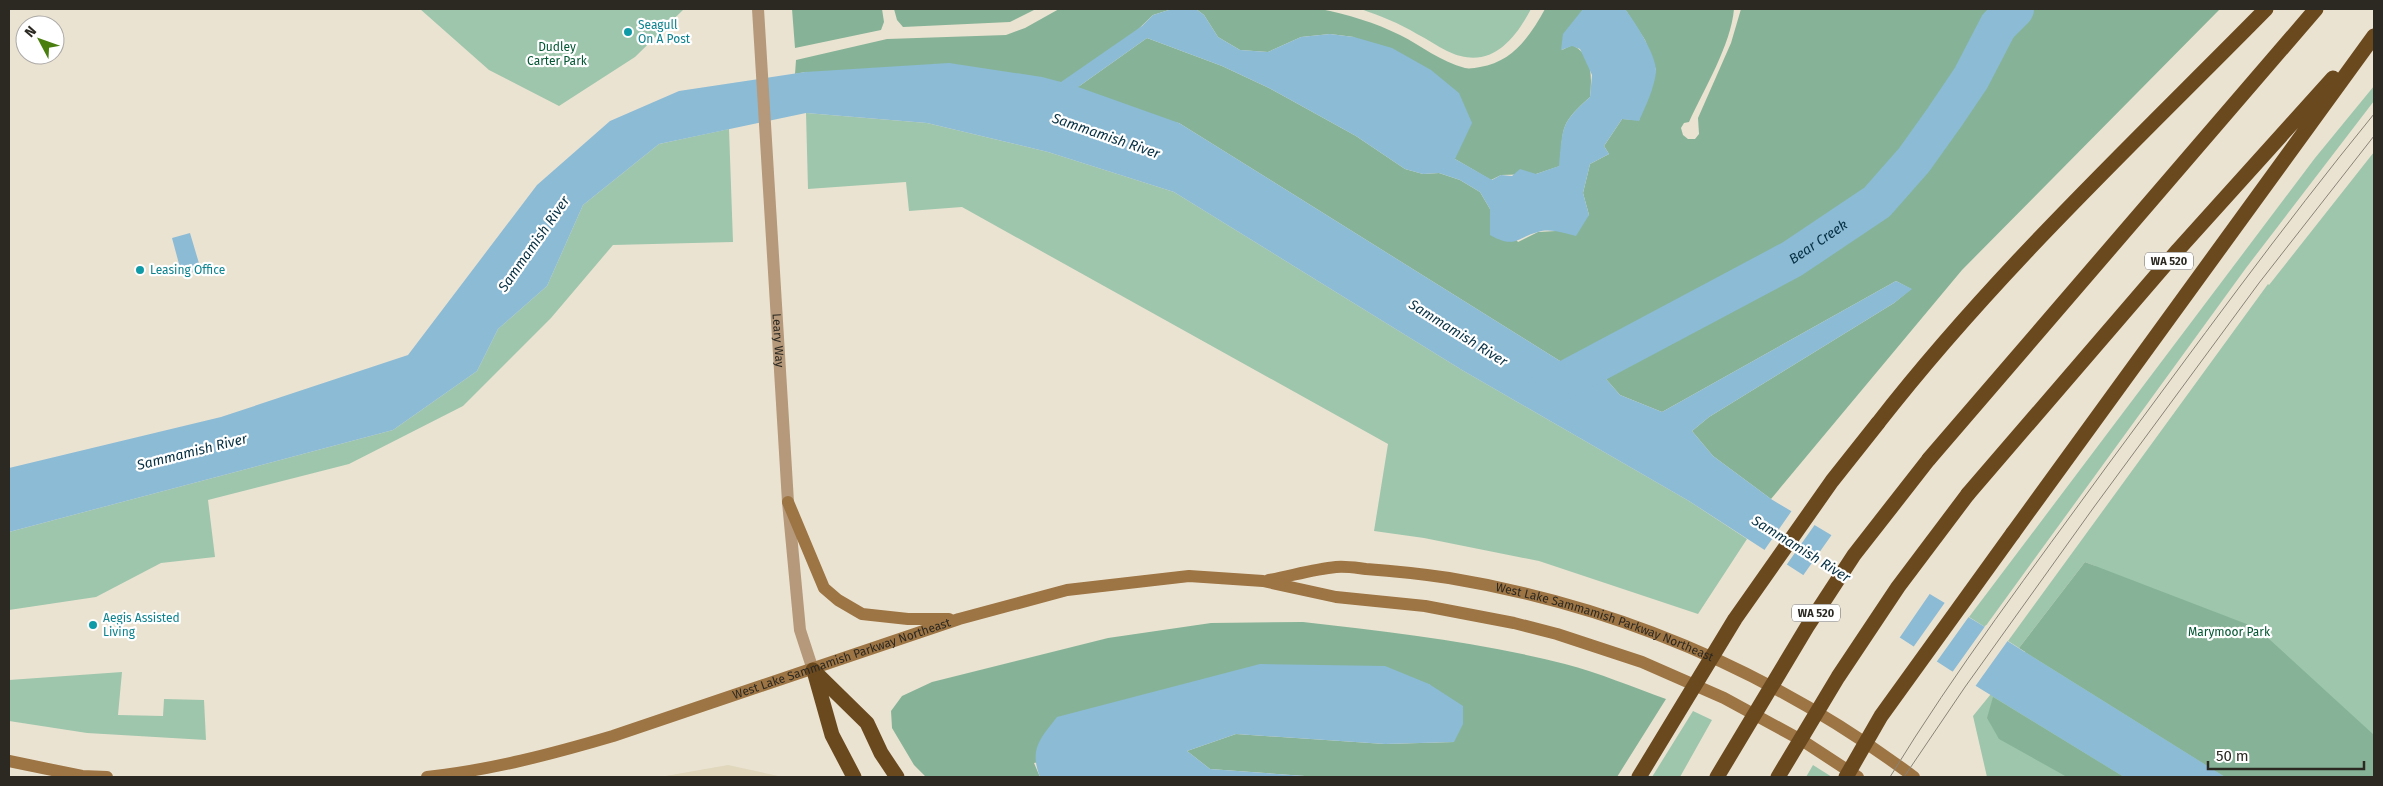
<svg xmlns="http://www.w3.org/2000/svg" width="2383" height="786" viewBox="0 0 2383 786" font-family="'Fira Sans',sans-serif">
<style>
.built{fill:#e1d7bd}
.green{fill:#9ec6ad}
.forest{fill:#86b397}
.water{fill:#8cbbd6}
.pier{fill:#ebe3d1}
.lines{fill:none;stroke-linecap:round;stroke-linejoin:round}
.river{stroke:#8cbbd6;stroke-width:38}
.tertiary{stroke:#b5997a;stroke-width:12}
.secondary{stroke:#9d7443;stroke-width:12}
.motorway{stroke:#6b491f;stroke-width:15}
.tram{stroke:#888377;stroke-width:1}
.motorway-bridge{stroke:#6b491f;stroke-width:15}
.culture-dot{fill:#0f9aa8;stroke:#fff;stroke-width:2}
.labels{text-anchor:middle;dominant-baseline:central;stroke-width:4.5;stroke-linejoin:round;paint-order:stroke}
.shield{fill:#fff;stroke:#6b6964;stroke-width:1}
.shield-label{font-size:11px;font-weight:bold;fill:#2c2922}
.culture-label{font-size:12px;fill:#0d838f;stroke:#fff;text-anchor:start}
.park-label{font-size:12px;fill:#045734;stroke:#fff}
.street-label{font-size:12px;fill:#2c2922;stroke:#fff}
.water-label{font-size:14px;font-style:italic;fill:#063043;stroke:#fff}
</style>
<rect width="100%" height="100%" fill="#ebe3d1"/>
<path class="built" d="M 728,765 L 783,777 L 660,777 Z"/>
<path class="green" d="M 420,9 L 684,9 L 635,57 L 559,106 L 489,70 Z
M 1361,9 L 1531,9 C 1513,43 1488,71 1447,51 C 1437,46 1427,39 1417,34 C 1399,23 1380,16 1361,9 Z
M 2374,86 L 2374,101 L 2246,268 L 1985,627 L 1969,617 L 2315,158 Z
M 806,113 L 927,123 L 1048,152 L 1174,192 L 1462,370 L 1689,501 L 1747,539 L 1698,614 L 1539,561 L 1424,538 L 1374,531 L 1388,444 L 962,207 L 909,211 L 906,182 L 808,189 Z
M 729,129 L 733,242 L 613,245 L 551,318 L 463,406 L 349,464 L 208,500 L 215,557 L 161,563 L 96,597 L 9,610 L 9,532 L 393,430 L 477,371 L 498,329 L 547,286 L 583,205 L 659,144 Z
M 2374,152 L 2374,777 L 1987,777 L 1973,716 L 2095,566 L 2085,562 L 2019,648 L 2008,641 L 2268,284 L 2269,285 Z
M 122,672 L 118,715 L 163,716 L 164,699 L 204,700 L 206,740 L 87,733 L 9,721 L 9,680 Z
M 1693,711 L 1712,720 L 1680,777 L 1652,777 Z
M 1813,765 L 1832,777 L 1806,777 Z"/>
<path class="forest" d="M 792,9 L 882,9 L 884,22 L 881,30 L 795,48 Z
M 894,9 L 1036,9 L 1010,22 L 903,27 L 897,20 Z
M 1059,9 L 1172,9 L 1153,15 L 1078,87 L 1147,38 L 1222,66 L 1269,88 L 1356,136 L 1405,169 L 1423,174 L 1439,173 L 1460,180 L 1480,192 L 1490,209 L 1518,242 L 1538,232 L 1556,231 L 1589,215 L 1583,193 L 1590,164 L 1609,154 L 1604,146 L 1622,119 L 1639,120 L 1656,70 L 1645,40 L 1625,9 L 1734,9 C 1731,45 1704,89 1689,122 L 1684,123 L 1681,128 L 1683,135 L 1688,139 L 1695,139 L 1699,134 L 1698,118 L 1731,43 L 1741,9 L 2220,9 L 1962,270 L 1771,499 L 1713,456 L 1692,431 L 1709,417 L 1894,303 L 1911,289 L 1896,281 L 1662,412 L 1620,395 L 1606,379 L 1560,361 L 1179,123 L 805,72 L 795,74 L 796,60 L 887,39 L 1006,35 L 1025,28 Z
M 1196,9 L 1320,9 C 1347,14 1376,23 1400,35 C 1422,46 1441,62 1465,68 C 1469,69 1475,68 1480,67 C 1513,62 1530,36 1545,9 L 1583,9 L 1562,50 L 1572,45 C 1593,55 1592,77 1590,97 C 1560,124 1563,126 1560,166 L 1536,174 L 1501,175 L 1491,180 L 1455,159 L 1354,37 L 1330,34 L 1301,37 L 1268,52 L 1240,50 L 1218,37 L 1204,15 Z
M 2085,562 L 2257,628 L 2374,735 L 2374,777 L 2225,777 L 2019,648 Z
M 1303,622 C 1392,632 1479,642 1565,664 C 1599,673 1633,687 1666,699 L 1617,777 L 1319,777 L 1210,769 L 1187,751 L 1236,734 L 1385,744 L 1454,742 L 1429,684 L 1034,763 L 1040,777 L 926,777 L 914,765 L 892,728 L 891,711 L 902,696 L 932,682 L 1108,638 L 1211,623 Z
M 1993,697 L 2124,777 L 2067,777 L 1999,739 L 1987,718 Z"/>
<path class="water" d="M 1172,9 L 1196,9 L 1204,15 L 1218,37 L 1240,50 L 1268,52 L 1301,37 L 1330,34 L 1354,37 L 1392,48 L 1431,70 L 1459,93 L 1472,123 L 1455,159 L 1492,180 L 1501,175 L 1512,176 L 1520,169 L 1536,174 L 1559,166 C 1563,126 1560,124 1590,97 L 1592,75 L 1580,49 L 1572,46 L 1561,50 L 1563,34 L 1583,9 L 1625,9 C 1635,22 1657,56 1656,72 C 1654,89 1646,105 1639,121 L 1622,119 L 1604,146 L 1609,154 L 1590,164 L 1583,193 L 1589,215 L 1576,236 C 1564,233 1550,228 1538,232 C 1516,238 1515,249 1490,235 L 1490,209 L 1480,192 L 1460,180 L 1439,173 L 1423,174 L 1405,169 L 1356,136 L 1269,88 L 1222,66 L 1147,38 L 1078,87 L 1179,123 L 1560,361 L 1606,379 L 1620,395 L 1662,412 L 1896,281 L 1912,289 L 1894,303 L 1709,417 L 1692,431 L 1713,456 L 1771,499 L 1985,627 L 2225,777 L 2124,777 L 1950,670 L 1689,501 L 1462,370 L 1174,192 L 1048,152 L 927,123 L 806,113 L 659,144 L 583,205 L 547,286 L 498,329 L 477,371 L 393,430 L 9,532 L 9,468 L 221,417 L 408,355 L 537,185 L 610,121 L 679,91 L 805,72 L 949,63 L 1042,77 L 1061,82 L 1142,26 L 1153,15 Z
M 190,233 L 201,270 L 182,275 L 172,238 Z
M 1260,664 L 1385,666 L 1429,684 L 1463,706 L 1463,724 L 1454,742 L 1385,744 L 1236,734 L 1187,751 L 1210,769 L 1319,777 L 1040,777 C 1029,749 1040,739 1057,717 Z"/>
<path class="pier" d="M 1793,509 L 1816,523 L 1785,567 L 1763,552 Z
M 1833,533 L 1931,592 L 1898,640 L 1802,577 Z
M 1946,601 L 1970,615 L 1935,664 L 1912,649 Z
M 1986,625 L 2009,639 L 1974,688 L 1951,674 Z"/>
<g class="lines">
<path class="river" id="s1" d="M 1546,390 L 1792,259 L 1877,202 L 1914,160 L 1944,118 L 1971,78 L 1998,26 L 2015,9"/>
<path class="tertiary" id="s2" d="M 758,9 L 788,502 L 800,630 L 813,670"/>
<g class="secondary">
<path d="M 788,502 L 824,588 L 838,600 L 862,614 L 908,619 L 949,619"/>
<path id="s3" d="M 1269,580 C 1291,576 1314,569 1336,567 C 1346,566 1357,568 1366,569 C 1394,571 1422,574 1449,578 C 1619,606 1776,674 1914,777"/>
<path d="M 9,761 L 82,776 L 107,777"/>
<path id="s4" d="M 427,777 C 491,770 552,754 613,736 L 959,619 L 1067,590 L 1189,576 L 1263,581 L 1336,597 L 1425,606 L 1514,623 L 1557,634 L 1642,662 L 1724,698 L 1803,741 L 1858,777"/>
</g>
<path class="motorway" d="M 1878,423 C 1994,274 2134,143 2266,9
M 1929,459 L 2316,9
M 1968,494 L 2178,250 L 2333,78
M 2013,533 L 2374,36
M 813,670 L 867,723 L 881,753 L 897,777
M 814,671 L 832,735 L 854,777"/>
<path class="tram" d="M 1890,777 C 1956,669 2033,568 2107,466 C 2195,347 2281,228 2374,114
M 1904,777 L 1965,687 L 2094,507 L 2259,283 L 2374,136"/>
<path class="motorway-bridge" d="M 1639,777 L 1735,619 L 1832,481 L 1878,423
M 1717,777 L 1807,627 L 1854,555 L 1929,459
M 1778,777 L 1838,677 L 1898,587 L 1968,494
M 1846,777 L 1881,716 L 2013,533"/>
</g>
<g class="culture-dot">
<circle cx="628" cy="32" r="5"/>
<circle cx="140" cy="270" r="5"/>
<circle cx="93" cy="625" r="5"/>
</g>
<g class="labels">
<g class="shield">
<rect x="2145" y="252.5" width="48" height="17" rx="4"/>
<rect x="1792" y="604.5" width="48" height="17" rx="4"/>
</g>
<g class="shield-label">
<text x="2169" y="261">WA 520</text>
<text x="1816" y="613">WA 520</text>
</g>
<g class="culture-label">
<text x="638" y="25">Seagull<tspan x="638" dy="14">On A Post</tspan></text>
<text x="150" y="270">Leasing Office</text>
<text x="103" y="618">Aegis Assisted<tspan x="103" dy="14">Living</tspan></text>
</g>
<g class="park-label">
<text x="557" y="47">Dudley<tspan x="557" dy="14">Carter Park</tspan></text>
<text x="2229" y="632">Marymoor Park</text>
</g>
<g class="street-label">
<text stroke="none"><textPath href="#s2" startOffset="332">Leary Way</textPath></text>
<text stroke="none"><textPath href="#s3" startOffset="344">West Lake Sammamish Parkway Northeast</textPath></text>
<text stroke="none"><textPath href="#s4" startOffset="432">West Lake Sammamish Parkway Northeast</textPath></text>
</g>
<g class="water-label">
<text transform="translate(1106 136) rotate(19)">Sammamish River</text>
<text stroke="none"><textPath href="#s1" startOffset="310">Bear Creek</textPath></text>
<text transform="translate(534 244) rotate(-55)">Sammamish River</text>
<text transform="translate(1458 333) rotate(32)">Sammamish River</text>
<text transform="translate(192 452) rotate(-14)">Sammamish River</text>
<text transform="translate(1801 549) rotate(32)">Sammamish River</text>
</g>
</g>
<rect width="2383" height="786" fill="none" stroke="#2c2922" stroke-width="20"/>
<g transform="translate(40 40) rotate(311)"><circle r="24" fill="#ffffff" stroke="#aba9a7"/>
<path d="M0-4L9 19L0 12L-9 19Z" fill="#4a7e0f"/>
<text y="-8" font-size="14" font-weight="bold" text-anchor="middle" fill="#2c2922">N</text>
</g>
<path d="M2208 761v8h156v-8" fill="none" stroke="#2c2922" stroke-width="2.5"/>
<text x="2216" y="761" font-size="15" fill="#2c2922" stroke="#ffffff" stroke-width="4" paint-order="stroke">50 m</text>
</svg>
